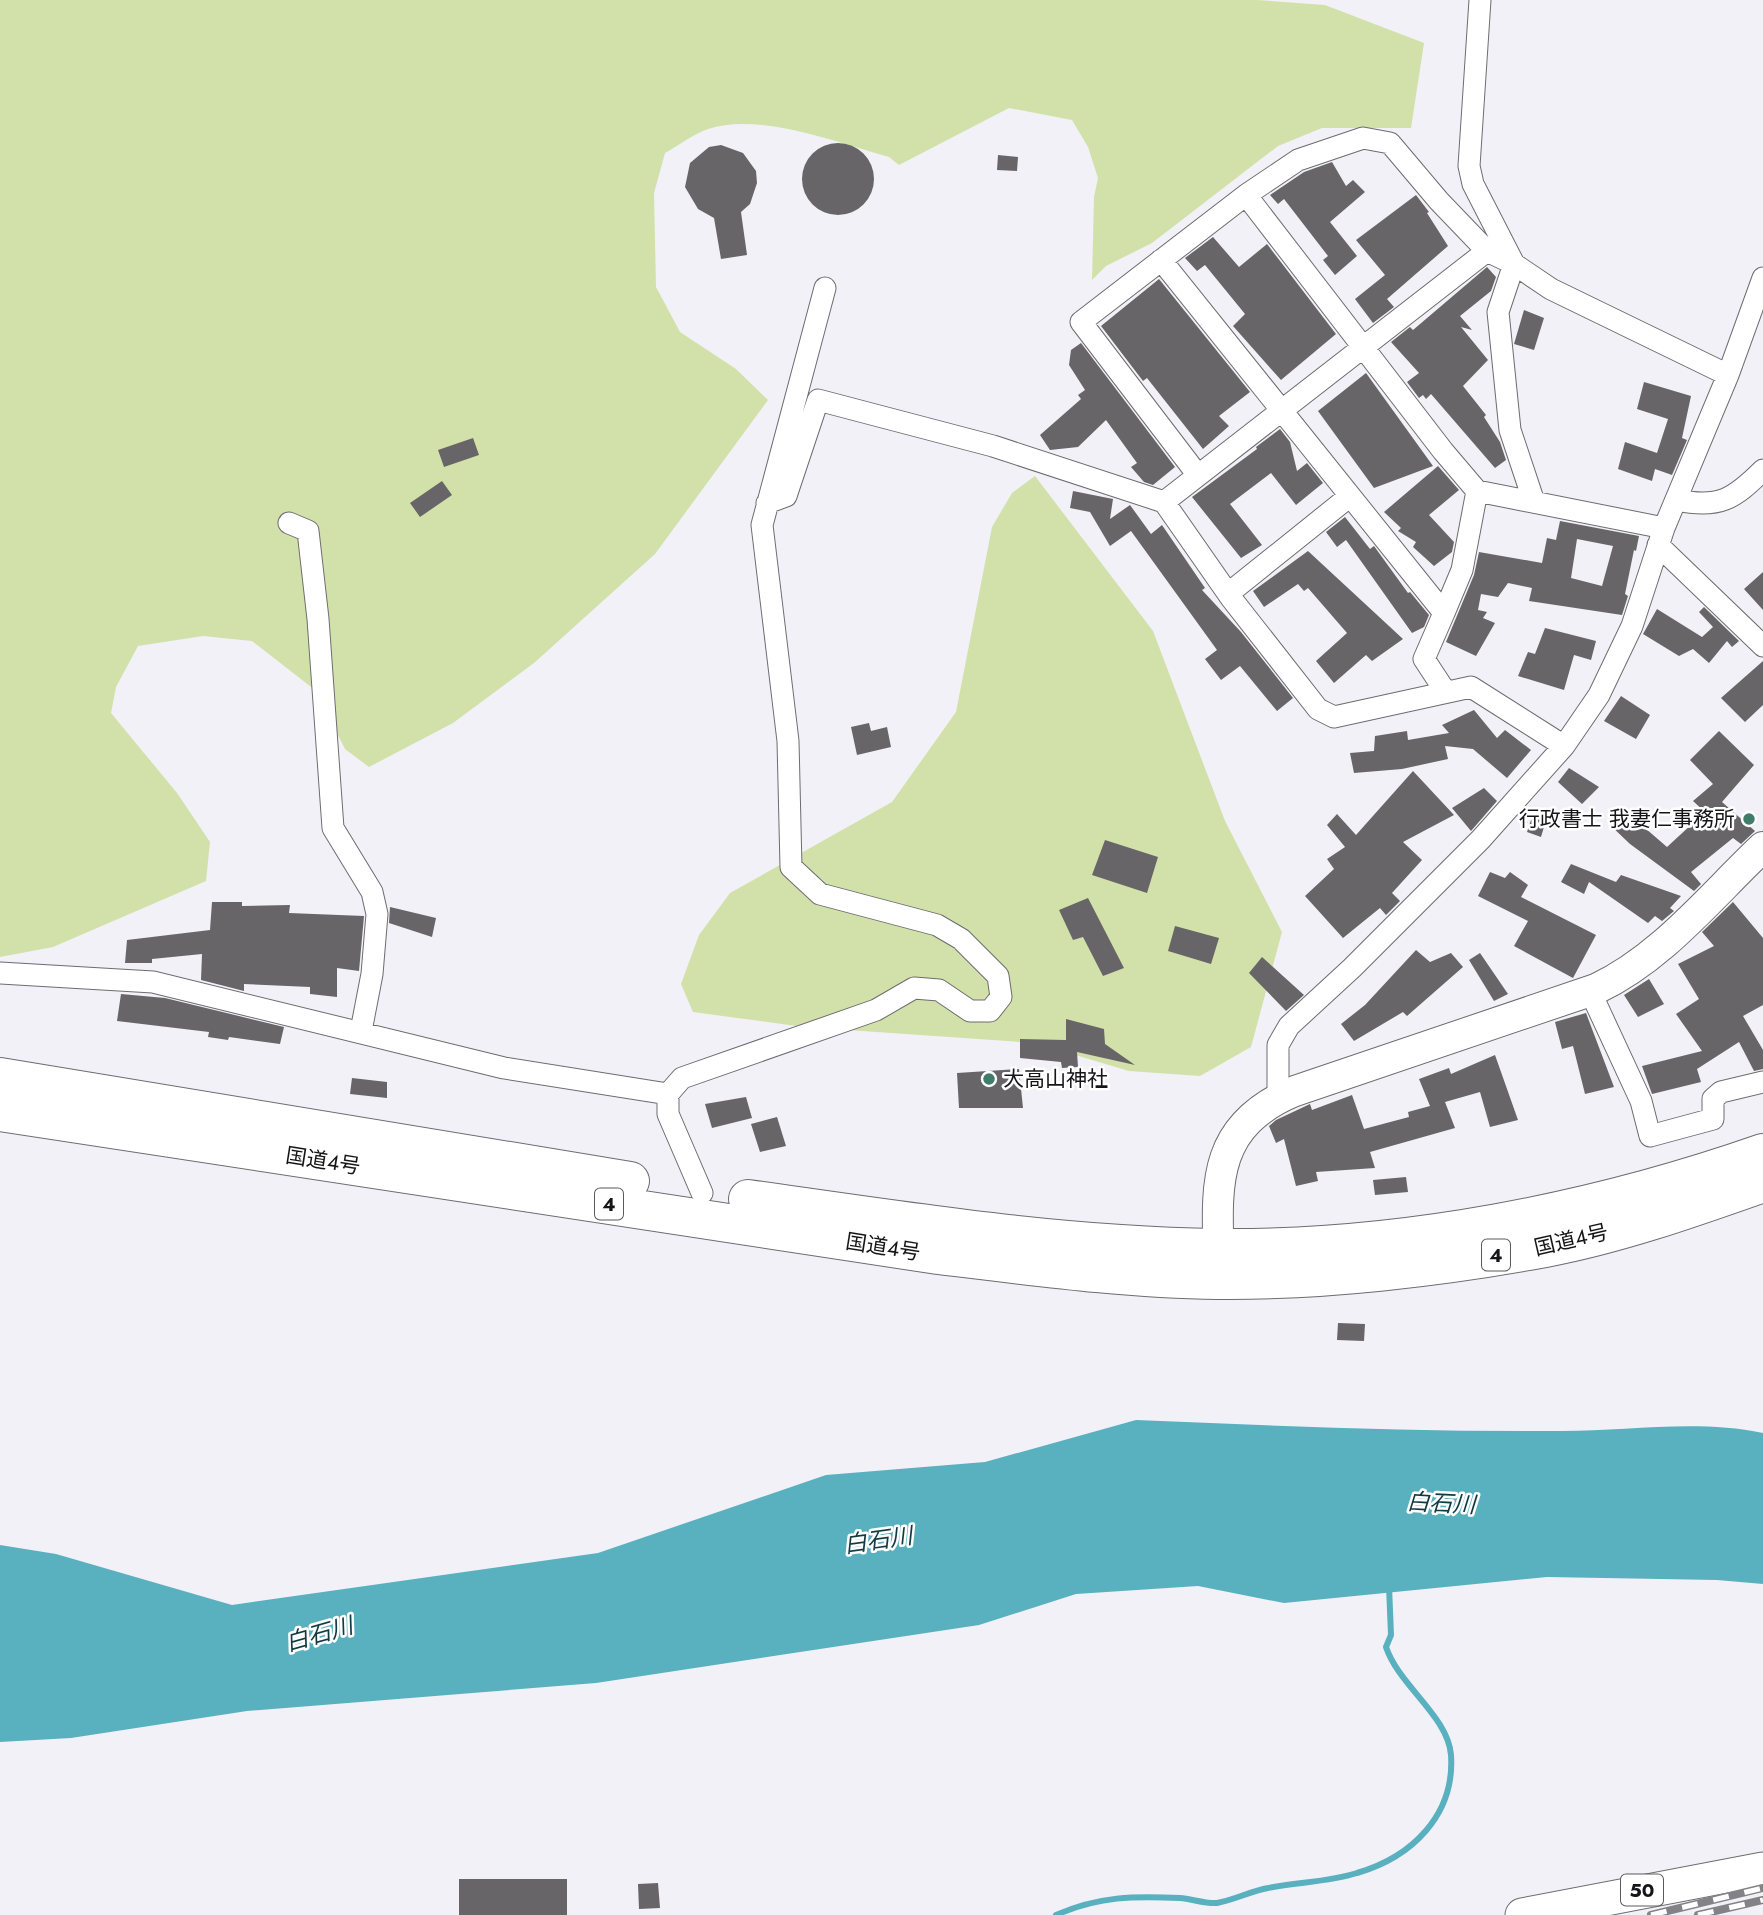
<svg xmlns="http://www.w3.org/2000/svg" width="1763" height="1915" viewBox="0 0 1763 1915" font-family="Jost,'Noto Sans JP',sans-serif">
<style>
.green{fill:#d2e1a9}
.water{fill:#59b0bf}
.lines{fill:none;stroke-linecap:round;stroke-linejoin:round}
.stream{stroke:#59b0bf;stroke-width:6}
.building{fill:#686568;fill-rule:evenodd}
.street-casing{stroke:#6c6c71;stroke-width:23}
.secondary-casing{stroke:#6c6c71;stroke-width:32}
.primary-casing{stroke:#6c6c71;stroke-width:35}
.highway-casing{stroke:#6c6c71;stroke-width:40}
.street{stroke:#fff;stroke-width:21}
.secondary{stroke:#fff;stroke-width:30}
.primary{stroke:#fff;stroke-width:33}
.highway{stroke:#fff;stroke-width:38}
.rail-casing{stroke:#838387;stroke-width:8}
.rail{stroke:#fff;stroke-width:5;stroke-dasharray:16;stroke-linecap:butt}
.poi-dot{fill:#3f7d6a;stroke:#fff;stroke-width:2.5}
.labels{text-anchor:middle;dominant-baseline:central;stroke-width:5;stroke-linejoin:round;paint-order:stroke}
.shield{fill:#fff;stroke:#5b5b5d;stroke-width:2}
.shield-label{font-size:19px;font-weight:bold;fill:#151517}
.poi-label{font-size:21px;fill:#151517;stroke:#fff;text-anchor:end}
.street-label{font-size:21px;fill:#151517;stroke:#fff}
.water-label{font-size:23px;font-style:italic;fill:#113a41;stroke:#fff}
</style>
<rect width="100%" height="100%" fill="#f1f1f7"/>
<path class="green" d="M 0,0 L 1257,0 L 1325,5 L 1424,43 L 1411,128 L 1322,128 L 1278,146 L 1152,243 L 1106,266 L 1092,280 L 1094,197 L 1098,178 L 1088,147 L 1072,120 L 1009,108 L 899,165 L 889,157 C 838,143 760,112 708,129 C 693,134 678,146 665,153 L 654,193 L 656,287 L 680,332 L 736,369 L 768,400 L 655,554 L 534,663 L 453,723 L 369,767 L 345,749 L 315,690 L 252,641 L 203,636 L 138,646 L 116,687 L 111,713 L 177,793 L 210,842 L 206,881 L 53,947 L 0,957 Z
M 1035,476 L 1153,631 L 1225,821 L 1282,932 L 1251,1047 L 1200,1076 L 1129,1071 L 1035,1043 L 804,1027 L 693,1012 L 681,984 L 699,935 L 730,893 L 892,802 L 956,712 L 992,527 L 1012,493 Z"/>
<path class="water" d="M 1136,1420 C 1278,1426 1420,1432 1562,1431 C 1628,1431 1697,1419 1763,1433 L 1763,1584 L 1717,1580 L 1547,1577 L 1284,1603 L 1198,1586 L 1076,1594 L 979,1625 L 596,1683 L 247,1711 L 71,1738 L 0,1742 L 0,1545 L 56,1554 L 232,1605 L 598,1553 L 826,1475 L 985,1462 Z"/>
<g class="lines">
<path class="stream" d="M 1056,1915 C 1099,1896 1134,1896 1180,1898 C 1192,1899 1206,1904 1217,1903 C 1234,1900 1251,1891 1268,1888 C 1297,1882 1329,1882 1357,1873 C 1412,1857 1455,1815 1451,1755 C 1448,1716 1399,1686 1386,1647 L 1391,1635 L 1389,1586"/>
</g>
<path class="building" d="M802 179a36 36 0 1 1 72 0a36 36 0 1 1-72 0Z
M 721,145 L 743,153 L 756,171 L 757,183 L 750,204 L 741,212 L 747,255 L 721,259 L 714,218 L 698,209 L 685,187 L 690,163 L 709,147 Z
M 998,155 L 1018,157 L 1017,171 L 997,170 Z
M 1332,162 L 1346,186 L 1353,180 L 1365,192 L 1330,222 L 1357,256 L 1335,275 L 1323,260 L 1328,256 L 1284,199 L 1278,204 L 1270,195 L 1304,172 Z
M 1416,195 L 1429,212 L 1427,213 L 1448,246 L 1387,299 L 1394,307 L 1373,323 L 1355,299 L 1385,275 L 1356,240 Z
M 1213,237 L 1239,267 L 1267,244 L 1336,334 L 1281,380 L 1233,326 L 1245,314 L 1205,265 L 1197,271 L 1185,258 Z
M 1487,267 L 1496,277 L 1491,291 L 1460,316 L 1472,330 L 1461,327 L 1488,360 L 1463,386 L 1486,415 L 1484,417 L 1500,442 L 1506,460 L 1495,468 L 1431,394 L 1426,399 L 1423,395 L 1419,398 L 1407,382 L 1419,373 L 1391,342 L 1410,327 L 1413,330 Z
M 1159,279 L 1250,392 L 1219,416 L 1229,426 L 1203,449 L 1147,378 L 1143,381 L 1101,326 Z
M 1524,310 L 1544,318 L 1534,350 L 1514,344 Z
M 1081,343 L 1175,467 L 1153,485 L 1144,482 L 1131,467 L 1137,463 L 1106,420 L 1078,447 L 1050,450 L 1040,435 L 1081,399 L 1078,395 L 1085,390 L 1069,365 L 1071,350 Z
M 1366,373 L 1433,466 L 1374,488 L 1318,411 Z
M 1644,382 L 1691,396 L 1682,438 L 1687,440 L 1672,475 L 1655,469 L 1652,481 L 1618,469 L 1625,442 L 1657,453 L 1668,419 L 1637,409 Z
M 1280,429 L 1290,442 L 1297,471 L 1307,463 L 1323,483 L 1296,505 L 1271,473 L 1230,504 L 1262,545 L 1241,558 L 1192,497 L 1257,449 L 1256,447 Z
M 473,438 L 479,455 L 444,467 L 438,450 Z
M 1438,466 L 1459,490 L 1429,515 L 1454,542 L 1452,552 L 1434,566 L 1413,547 L 1416,542 L 1398,531 L 1401,528 L 1384,512 Z
M 442,481 L 452,495 L 420,517 L 410,503 Z
M 1073,491 L 1113,499 L 1110,519 L 1130,505 L 1151,534 L 1162,525 L 1205,588 L 1202,590 L 1241,632 L 1293,698 L 1277,711 L 1240,666 L 1221,680 L 1205,659 L 1217,650 L 1131,531 L 1110,546 L 1090,512 L 1070,508 Z
M 1345,517 L 1370,549 L 1374,546 L 1408,593 L 1410,592 L 1429,615 L 1424,627 L 1412,633 L 1346,540 L 1337,547 L 1326,532 Z
M 1560,521 L 1639,536 L 1636,551 L 1634,550 L 1625,594 L 1628,596 L 1622,615 L 1529,601 L 1532,588 L 1508,583 L 1498,597 L 1481,594 L 1478,610 L 1487,612 L 1483,618 L 1495,623 L 1476,656 L 1446,642 L 1474,575 L 1479,552 L 1542,563 L 1547,538 L 1556,540 ZM 1577,539 L 1613,546 L 1602,586 L 1571,578 Z
M 1308,551 L 1403,639 L 1372,661 L 1366,655 L 1334,683 L 1316,661 L 1347,633 L 1308,588 L 1304,591 L 1298,584 L 1264,607 L 1253,591 Z
M 1763,572 L 1763,610 L 1744,589 Z
M 1704,607 L 1739,641 L 1732,647 L 1727,641 L 1709,663 L 1693,649 L 1679,656 L 1643,634 L 1657,609 L 1702,637 L 1713,627 L 1699,612 Z
M 1545,628 L 1596,641 L 1591,660 L 1574,655 L 1564,690 L 1518,676 L 1528,652 L 1535,654 Z
M 1763,661 L 1763,705 L 1745,722 L 1721,698 Z
M 1621,696 L 1650,715 L 1636,739 L 1604,721 Z
M 1474,710 L 1497,738 L 1505,730 L 1531,750 L 1507,778 L 1473,749 L 1445,746 L 1448,759 L 1402,769 L 1354,773 L 1350,753 L 1374,751 L 1375,736 L 1407,731 L 1408,740 L 1449,733 L 1442,725 Z
M 869,723 L 871,731 L 887,727 L 891,747 L 857,755 L 851,727 Z
M 1719,731 L 1754,765 L 1722,802 L 1755,831 L 1741,844 L 1733,838 L 1691,872 L 1701,884 L 1694,891 L 1630,844 L 1609,824 L 1623,809 L 1667,847 L 1705,812 L 1693,801 L 1713,784 L 1690,760 Z
M 1569,768 L 1599,787 L 1582,804 L 1558,782 Z
M 1413,771 L 1454,815 L 1403,842 L 1422,860 L 1392,893 L 1400,901 L 1386,915 L 1380,908 L 1343,938 L 1305,896 L 1334,869 L 1327,859 L 1345,847 L 1327,825 L 1337,814 L 1356,835 Z
M 1484,788 L 1497,801 L 1471,831 L 1452,808 Z
M 1532,817 L 1546,820 L 1541,837 L 1527,832 Z
M 1105,840 L 1158,857 L 1147,893 L 1092,875 Z
M 1571,864 L 1616,882 L 1621,875 L 1681,896 L 1670,908 L 1674,911 L 1662,921 L 1655,916 L 1648,923 L 1589,882 L 1584,894 L 1561,882 Z
M 1490,872 L 1505,878 L 1510,872 L 1528,885 L 1521,897 L 1596,935 L 1573,978 L 1514,946 L 1528,921 L 1478,896 Z
M 1088,898 L 1124,968 L 1103,976 L 1083,937 L 1073,940 L 1059,910 Z
M 212,902 L 242,902 L 242,906 L 290,905 L 289,913 L 364,916 L 359,971 L 337,968 L 337,997 L 310,994 L 310,987 L 244,984 L 244,991 L 201,980 L 202,954 L 152,959 L 152,963 L 125,963 L 127,940 L 210,930 Z
M 1733,902 L 1763,938 L 1763,1005 L 1743,1016 L 1763,1050 L 1763,1069 L 1754,1071 L 1739,1042 L 1697,1069 L 1701,1082 L 1652,1094 L 1642,1066 L 1702,1051 L 1676,1014 L 1699,999 L 1678,964 L 1714,946 L 1702,932 Z
M 390,907 L 436,918 L 432,937 L 389,923 Z
M 1175,926 L 1219,938 L 1211,964 L 1168,951 Z
M 1416,950 L 1430,962 L 1451,953 L 1463,967 L 1407,1016 L 1403,1012 L 1354,1041 L 1341,1024 L 1365,1005 Z
M 1480,953 L 1508,994 L 1494,1001 L 1469,960 Z
M 1262,957 L 1304,995 L 1286,1011 L 1249,973 Z
M 1649,979 L 1664,1004 L 1638,1017 L 1624,995 Z
M 121,994 L 165,998 L 284,1027 L 280,1044 L 229,1037 L 228,1040 L 208,1037 L 209,1032 L 117,1021 Z
M 1586,1013 L 1614,1087 L 1585,1094 L 1573,1046 L 1562,1049 L 1555,1022 Z
M 1066,1019 L 1104,1029 L 1105,1044 L 1135,1065 L 1077,1052 L 1078,1067 L 1062,1068 L 1061,1062 L 1020,1058 L 1020,1039 L 1066,1040 Z
M 1495,1055 L 1518,1120 L 1490,1127 L 1480,1092 L 1445,1102 L 1455,1128 L 1370,1152 L 1375,1168 L 1316,1172 L 1318,1181 L 1296,1186 L 1284,1139 L 1276,1143 L 1269,1126 L 1276,1120 L 1310,1104 L 1312,1110 L 1352,1095 L 1364,1129 L 1409,1117 L 1408,1112 L 1430,1106 L 1419,1079 L 1449,1068 L 1451,1074 Z
M 1019,1069 L 1023,1108 L 959,1108 L 957,1073 Z
M 352,1078 L 387,1082 L 387,1098 L 350,1094 Z
M 746,1097 L 752,1118 L 712,1128 L 705,1104 Z
M 777,1117 L 786,1146 L 760,1152 L 751,1124 Z
M 1406,1177 L 1408,1192 L 1375,1195 L 1373,1180 Z
M 1338,1323 L 1365,1324 L 1364,1341 L 1337,1340 Z
M 459,1879 L 567,1879 L 567,1915 L 459,1915 Z
M 658,1883 L 660,1908 L 639,1909 L 638,1884 Z"/>
<g class="lines">
<defs>
<path id="street" d="M 1480,0 L 1469,166 L 1473,184 L 1514,264 L 1498,312 L 1510,430 L 1534,502
M 1246,195 L 1298,160 L 1363,138 L 1390,143 L 1439,201 L 1487,251
M 1161,260 L 1444,613 L 1424,659 L 1445,691
M 1197,474 L 1081,322 L 1246,195 L 1443,451 L 1477,491 L 1664,528
M 1677,500 C 1719,509 1734,499 1763,470
M 1164,502 L 1487,251 L 1514,264 L 1551,289 L 1728,375
M 767,503 L 786,496 L 818,400 L 993,446 L 1164,502 L 1231,598 L 1318,709 L 1334,717 L 1471,687 L 1564,746
M 289,523 L 308,531 L 318,619 L 333,828 L 372,892 L 377,914 L 372,974 L 361,1031
M 1658,545 L 1763,646
M 1229,593 L 1350,496
M 1444,613 L 1462,570 L 1477,491
M 0,973 L 153,982 L 504,1068 L 668,1094
M 1590,991 L 1641,1101 L 1650,1136 L 1713,1119 L 1713,1099 L 1721,1092 L 1763,1082
M 1278,1098 L 1278,1045 L 1289,1026 L 1352,968 L 1481,839 L 1564,746 L 1599,695 L 1632,626 L 1664,528 L 1728,375 L 1763,278
M 702,1193 L 668,1114 L 668,1094 L 682,1078 L 876,1010 L 914,988 L 939,990 L 970,1011 L 990,1011 L 1001,997 L 998,976 L 961,939 L 937,925 L 820,894 L 791,867 L 788,741 L 762,525 L 825,288"/>
<path id="secondary" d="M 1219,1269 C 1217,1189 1208,1127 1295,1091 L 1596,989 C 1662,958 1710,897 1763,847"/>
<path id="primary" d="M 1522,1915 L 1763,1869"/>
<path id="highway" d="M 0,1077 L 630,1181
M 0,1112 L 938,1255 C 1031,1266 1124,1279 1218,1280 C 1322,1281 1442,1267 1545,1248 C 1619,1234 1692,1208 1763,1183
M 748,1199 C 904,1221 1059,1246 1217,1248 C 1400,1250 1591,1213 1763,1153"/>
</defs>
<use href="#street" class="street-casing"/>
<use href="#secondary" class="secondary-casing"/>
<use href="#primary" class="primary-casing"/>
<use href="#highway" class="highway-casing"/>
<use href="#street" class="street"/>
<use href="#secondary" class="secondary"/>
<use href="#primary" class="primary"/>
<use href="#highway" class="highway"/>
<defs>
<path id="rail" d="M 1651,1915 L 1763,1888
M 1698,1915 L 1763,1900"/>
</defs>
<use href="#rail" class="rail-casing"/>
<use href="#rail" class="rail"/>
</g>
<g class="poi-dot">
<circle cx="1749" cy="819" r="7"/>
<circle cx="989" cy="1079" r="7"/>
</g>
<g class="labels">
<g class="shield">
<rect x="595" y="1188.5" width="28" height="31" rx="5"/>
<rect x="1482" y="1239.5" width="28" height="31" rx="5"/>
<rect x="1621" y="1874.5" width="42" height="31" rx="5"/>
</g>
<g class="shield-label">
<text x="609" y="1204">4</text>
<text x="1496" y="1255">4</text>
<text x="1642" y="1890">50</text>
</g>
<g class="poi-label">
<text x="1735" y="819">行政書士 我妻仁事務所</text>
<text x="1003" y="1079" text-anchor="start">大高山神社</text>
</g>
<g class="street-label">
<text transform="translate(323 1161) rotate(9)">国道4号</text>
<text transform="translate(1571 1240) rotate(-13)">国道4号</text>
<text transform="translate(883 1247) rotate(9)">国道4号</text>
</g>
<g class="water-label">
<text transform="translate(1441 1503) rotate(3)">白石川</text>
<text transform="translate(878 1540) rotate(-8)">白石川</text>
<text transform="translate(319 1634) rotate(-16)">白石川</text>
</g>
</g>
</svg>
